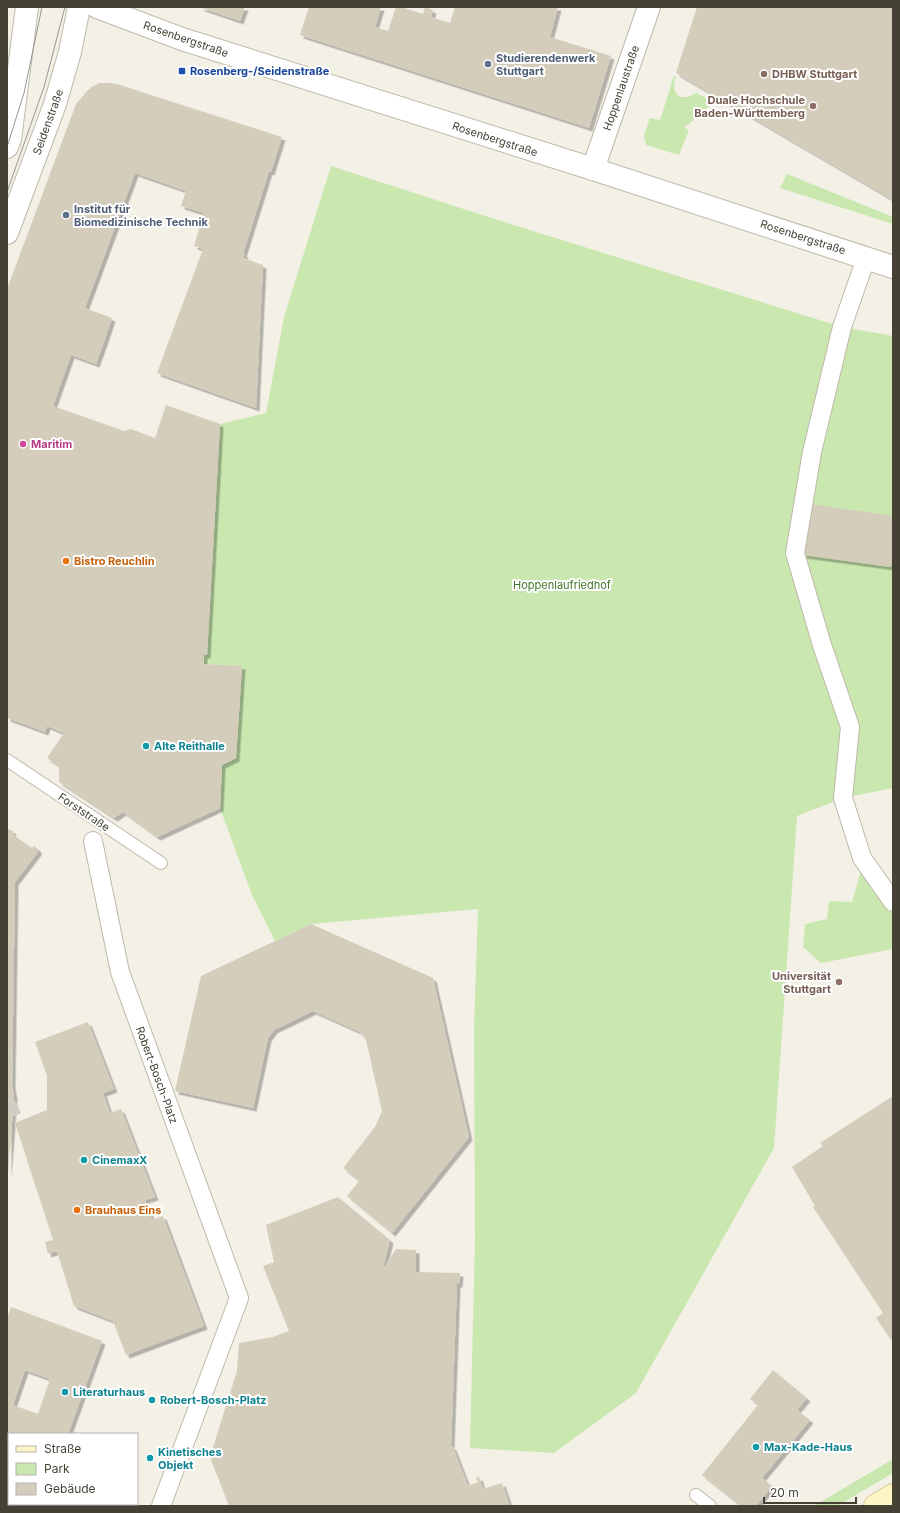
<svg xmlns="http://www.w3.org/2000/svg" width="900" height="1513" viewBox="0 0 900 1513" font-family="Inter,sans-serif">
<style>
.green{fill:#c9e7af}
.building{fill:#d5cdbc;fill-rule:evenodd;filter:url(#shadow)}
.lines{fill:none;stroke-linecap:round;stroke-linejoin:round}
.pedestrian-tunnel{stroke:#d0cdc3;stroke-width:18;stroke-dasharray:18 9;stroke-linecap:butt}
.service-casing{stroke:#beb9a9;stroke-width:14}
.pedestrian-casing{stroke:#beb9a9;stroke-width:20}
.minor-casing{stroke:#beb9a9;stroke-width:24}
.tertiary-casing{stroke:#beb9a9;stroke-width:24}
.secondary-casing{stroke:#d3c896;stroke-width:24}
.service{stroke:#fff;stroke-width:12}
.pedestrian{stroke:#fff;stroke-width:18}
.minor{stroke:#fff;stroke-width:22}
.tertiary{stroke:#fff;stroke-width:22}
.secondary{stroke:#fef5c5;stroke-width:22}
.tram{stroke:#969696;stroke-width:1}
.service-dot{fill:#5c6f8a;stroke:#fff;stroke-width:1.5}
.transit-dot{fill:#1a4fb4;stroke:#fff;stroke-width:1.5}
.education-dot{fill:#8d6e63;stroke:#fff;stroke-width:1.5}
.hotel-dot{fill:#d1479c;stroke:#fff;stroke-width:1.5}
.food-dot{fill:#e8710a;stroke:#fff;stroke-width:1.5}
.culture-dot{fill:#0f9aa8;stroke:#fff;stroke-width:1.5}
.labels{text-anchor:middle;dominant-baseline:central;stroke-width:4;stroke-linejoin:round;paint-order:stroke}
.street-label{font-size:11px;fill:#464135;stroke:#fff}
.service-label{font-size:11px;font-weight:bold;fill:#4e5e75;stroke:#fff;text-anchor:start}
.transit-label{font-size:11px;font-weight:bold;fill:#164399;stroke:#fff;text-anchor:start}
.education-label{font-size:11px;font-weight:bold;fill:#785e54;stroke:#fff;text-anchor:end}
.hotel-label{font-size:11px;font-weight:bold;fill:#b23c85;stroke:#fff;text-anchor:start}
.food-label{font-size:11px;font-weight:bold;fill:#c56008;stroke:#fff;text-anchor:start}
.park-label{font-size:11px;fill:#407729;stroke:#fff}
.culture-label{font-size:11px;font-weight:bold;fill:#0d838f;stroke:#fff;text-anchor:start}
</style>
<defs>
<filter id="shadow"><feDropShadow dx="3.5" dy="3.5" stdDeviation="0" flood-color="#0004"/></filter>
</defs>
<rect width="100%" height="100%" fill="#f3f0e6"/>
<path class="green" d="M 674,76 L 676,77 C 670,94 680,103 696,93 L 714,102 L 684,128 L 689,130 L 679,155 L 646,145 L 644,135 L 650,118 L 660,120 Z
M 331,166 L 507,223 L 842,327 L 893,336 L 893,788 L 843,798 L 797,816 L 774,1148 L 636,1393 L 554,1453 L 470,1448 L 475,1239 L 474,1030 L 478,909 L 311,924 L 275,941 L 252,895 L 220,808 L 222,765 L 236,758 L 242,666 L 204,664 L 204,655 L 207,655 L 220,424 L 266,413 L 284,317 Z
M 787,174 L 893,217 L 893,224 L 780,188 Z
M 861,871 L 893,914 L 893,949 L 821,963 L 803,947 L 805,924 L 827,919 L 829,901 L 852,902 Z
M 893,1459 L 893,1473 L 837,1506 L 814,1506 Z"/>
<path class="building" d="M 199,7 L 245,7 L 240,21 Z
M 309,7 L 381,7 L 375,27 L 388,31 L 396,7 L 401,7 L 423,14 L 425,7 L 433,10 L 431,17 L 450,23 L 455,7 L 558,7 L 550,37 L 611,56 L 589,128 L 300,35 Z
M 697,7 L 893,7 L 893,200 L 676,73 Z
M 100,83 L 109,83 L 117,84 L 282,137 L 271,172 L 269,171 L 243,254 L 245,254 L 243,258 L 263,265 L 256,408 L 157,373 L 203,249 L 194,246 L 204,213 L 181,206 L 186,191 L 135,173 L 85,308 L 112,318 L 104,342 L 96,364 L 71,355 L 53,406 L 124,431 L 131,429 L 155,438 L 166,405 L 220,424 L 207,655 L 204,655 L 204,664 L 242,666 L 236,758 L 222,765 L 220,808 L 157,837 L 123,812 L 114,818 L 59,782 L 59,766 L 47,758 L 64,733 L 47,726 L 45,732 L 7,718 L 7,289 L 76,104 L 87,91 L 93,86 Z
M 810,504 L 893,516 L 893,557 L 891,567 L 803,555 Z
M 9,829 L 13,831 L 12,834 L 32,848 L 34,846 L 38,849 L 38,852 L 15,882 L 12,1085 L 14,1096 L 8,1175 L 7,830 Z
M 311,924 L 433,978 L 469,1137 L 392,1233 L 347,1196 L 359,1181 L 343,1168 L 375,1127 L 382,1111 L 366,1040 L 360,1032 L 313,1011 L 274,1030 L 268,1038 L 253,1108 L 175,1091 L 201,976 Z
M 88,1022 L 114,1089 L 103,1093 L 110,1113 L 121,1109 L 155,1197 L 145,1200 L 152,1220 L 163,1216 L 204,1326 L 126,1355 L 113,1321 L 74,1306 L 57,1251 L 48,1254 L 45,1242 L 53,1240 L 15,1123 L 47,1110 L 47,1076 L 35,1042 Z
M 893,1096 L 893,1338 L 891,1340 L 876,1318 L 883,1313 L 813,1207 L 815,1206 L 792,1167 L 823,1146 L 820,1143 Z
M 338,1197 L 390,1240 L 382,1271 L 396,1249 L 416,1250 L 416,1272 L 460,1273 L 459,1284 L 457,1284 L 451,1446 L 453,1447 L 468,1486 L 478,1482 L 476,1478 L 479,1477 L 483,1489 L 502,1483 L 510,1506 L 229,1506 L 210,1457 L 237,1371 L 239,1343 L 273,1337 L 289,1331 L 263,1266 L 274,1262 L 266,1225 Z
M 11,1307 L 102,1341 L 68,1434 L 9,1434 L 9,1460 L 7,1459 L 7,1319 ZM 25,1370 L 50,1379 L 38,1414 L 13,1405 Z
M 773,1370 L 807,1398 L 797,1410 L 810,1420 L 762,1478 L 772,1486 L 756,1506 L 741,1506 L 702,1475 L 758,1405 L 750,1399 Z"/>
<g class="lines">
<path class="pedestrian-tunnel" d="M 7,1110 L 17,1105"/>
<defs>
<path id="service" d="M 7,760 L 161,863
M 696,1495 L 710,1506"/>
<path id="pedestrian" d="M 866,258 L 842,327 L 812,452 L 795,553 L 822,645 L 850,727 L 843,798 L 862,858 L 893,902
M 93,841 L 120,972 L 239,1298 L 161,1506
M 7,1493 L 9,1494
M 41,1504 L 47,1506"/>
<path id="minor" d="M 593,169 L 649,7"/>
<path id="tertiary" d="M 97,7 L 182,39 L 593,169 L 893,267
M 7,147 L 10,139 L 27,7
M 7,233 L 55,104 L 70,52 L 79,7"/>
<path id="secondary" d="M 875,1506 L 893,1495"/>
</defs>
<use href="#service" class="service-casing"/>
<use href="#pedestrian" class="pedestrian-casing"/>
<use href="#minor" class="minor-casing"/>
<use href="#tertiary" class="tertiary-casing"/>
<use href="#secondary" class="secondary-casing"/>
<use href="#service" class="service"/>
<use href="#pedestrian" class="pedestrian"/>
<use href="#minor" class="minor"/>
<use href="#tertiary" class="tertiary"/>
<use href="#secondary" class="secondary"/>
<path class="tram" d="M 7,147 L 24,93 L 42,7
M 7,192 L 44,87 L 65,7"/>
</g>
<g class="service-dot">
<circle cx="488" cy="64" r="4"/>
<circle cx="66" cy="215" r="4"/>
</g>
<rect class="transit-dot" x="178" y="67" width="8" height="8" rx="2"/>
<g class="education-dot">
<circle cx="764" cy="74" r="4"/>
<circle cx="813" cy="106" r="4"/>
<circle cx="839" cy="982" r="4"/>
</g>
<circle class="hotel-dot" cx="23" cy="444" r="4"/>
<g class="food-dot">
<circle cx="66" cy="561" r="4"/>
<circle cx="77" cy="1210" r="4"/>
</g>
<g class="culture-dot">
<circle cx="146" cy="746" r="4"/>
<circle cx="84" cy="1160" r="4"/>
<circle cx="65" cy="1392" r="4"/>
<circle cx="152" cy="1400" r="4"/>
<circle cx="756" cy="1447" r="4"/>
<circle cx="150" cy="1458" r="4"/>
</g>
<g class="labels">
<g class="street-label">
<text transform="translate(186 39) rotate(19)">Rosenbergstraße</text>
<text transform="translate(621 88) rotate(-71)">Hoppenlaustraße</text>
<text transform="translate(48 122) rotate(-70)">Seidenstraße</text>
<text transform="translate(495 139) rotate(18)">Rosenbergstraße</text>
<text transform="translate(803 237) rotate(18)">Rosenbergstraße</text>
<text transform="translate(84 812) rotate(34)">Forststraße</text>
<text transform="translate(157 1075) rotate(70)">Robert-Bosch-Platz</text>
</g>
<g class="service-label">
<text x="496" y="58">Studierendenwerk<tspan x="496" dy="13">Stuttgart</tspan></text>
<text x="74" y="209">Institut für<tspan x="74" dy="13">Biomedizinische Technik</tspan></text>
</g>
<g class="transit-label">
<text x="190" y="71">Rosenberg-/Seidenstraße</text>
</g>
<g class="education-label">
<text x="772" y="74" text-anchor="start">DHBW Stuttgart</text>
<text x="805" y="100">Duale Hochschule<tspan x="805" dy="13">Baden-Württemberg</tspan></text>
<text x="831" y="976">Universität<tspan x="831" dy="13">Stuttgart</tspan></text>
</g>
<g class="hotel-label">
<text x="31" y="444">Maritim</text>
</g>
<g class="food-label">
<text x="74" y="561">Bistro Reuchlin</text>
<text x="85" y="1210">Brauhaus Eins</text>
</g>
<g class="park-label">
<text x="562" y="585">Hoppenlaufriedhof</text>
</g>
<g class="culture-label">
<text x="154" y="746">Alte Reithalle</text>
<text x="92" y="1160">CinemaxX</text>
<text x="73" y="1392">Literaturhaus</text>
<text x="160" y="1400">Robert-Bosch-Platz</text>
<text x="764" y="1447">Max-Kade-Haus</text>
<text x="158" y="1452">Kinetisches<tspan x="158" dy="13">Objekt</tspan></text>
</g>
</g>
<rect width="900" height="1513" fill="none" stroke="#464135" stroke-width="16"/>
<rect x="8" y="1433" width="130" height="72" fill="#ffffff" stroke="#b5b3ae"/>
<rect x="16" y="1446" width="20" height="6" fill="#fef5c5" stroke="#b5b3ae"/>
<text x="44" y="1453" font-size="12" fill="#464135">Straße</text>
<rect x="16" y="1463" width="20" height="12" fill="#c9e7af" stroke="#b5b3ae"/>
<text x="44" y="1473" font-size="12" fill="#464135">Park</text>
<rect x="16" y="1483" width="20" height="12" fill="#d5cdbc" stroke="#b5b3ae"/>
<text x="44" y="1493" font-size="12" fill="#464135">Gebäude</text>
<path d="M764 1497v6h92v-6" fill="none" stroke="#464135" stroke-width="2"/>
<text x="770" y="1497" font-size="12" fill="#464135" stroke="#ffffff" stroke-width="3" paint-order="stroke">20 m</text>
</svg>
